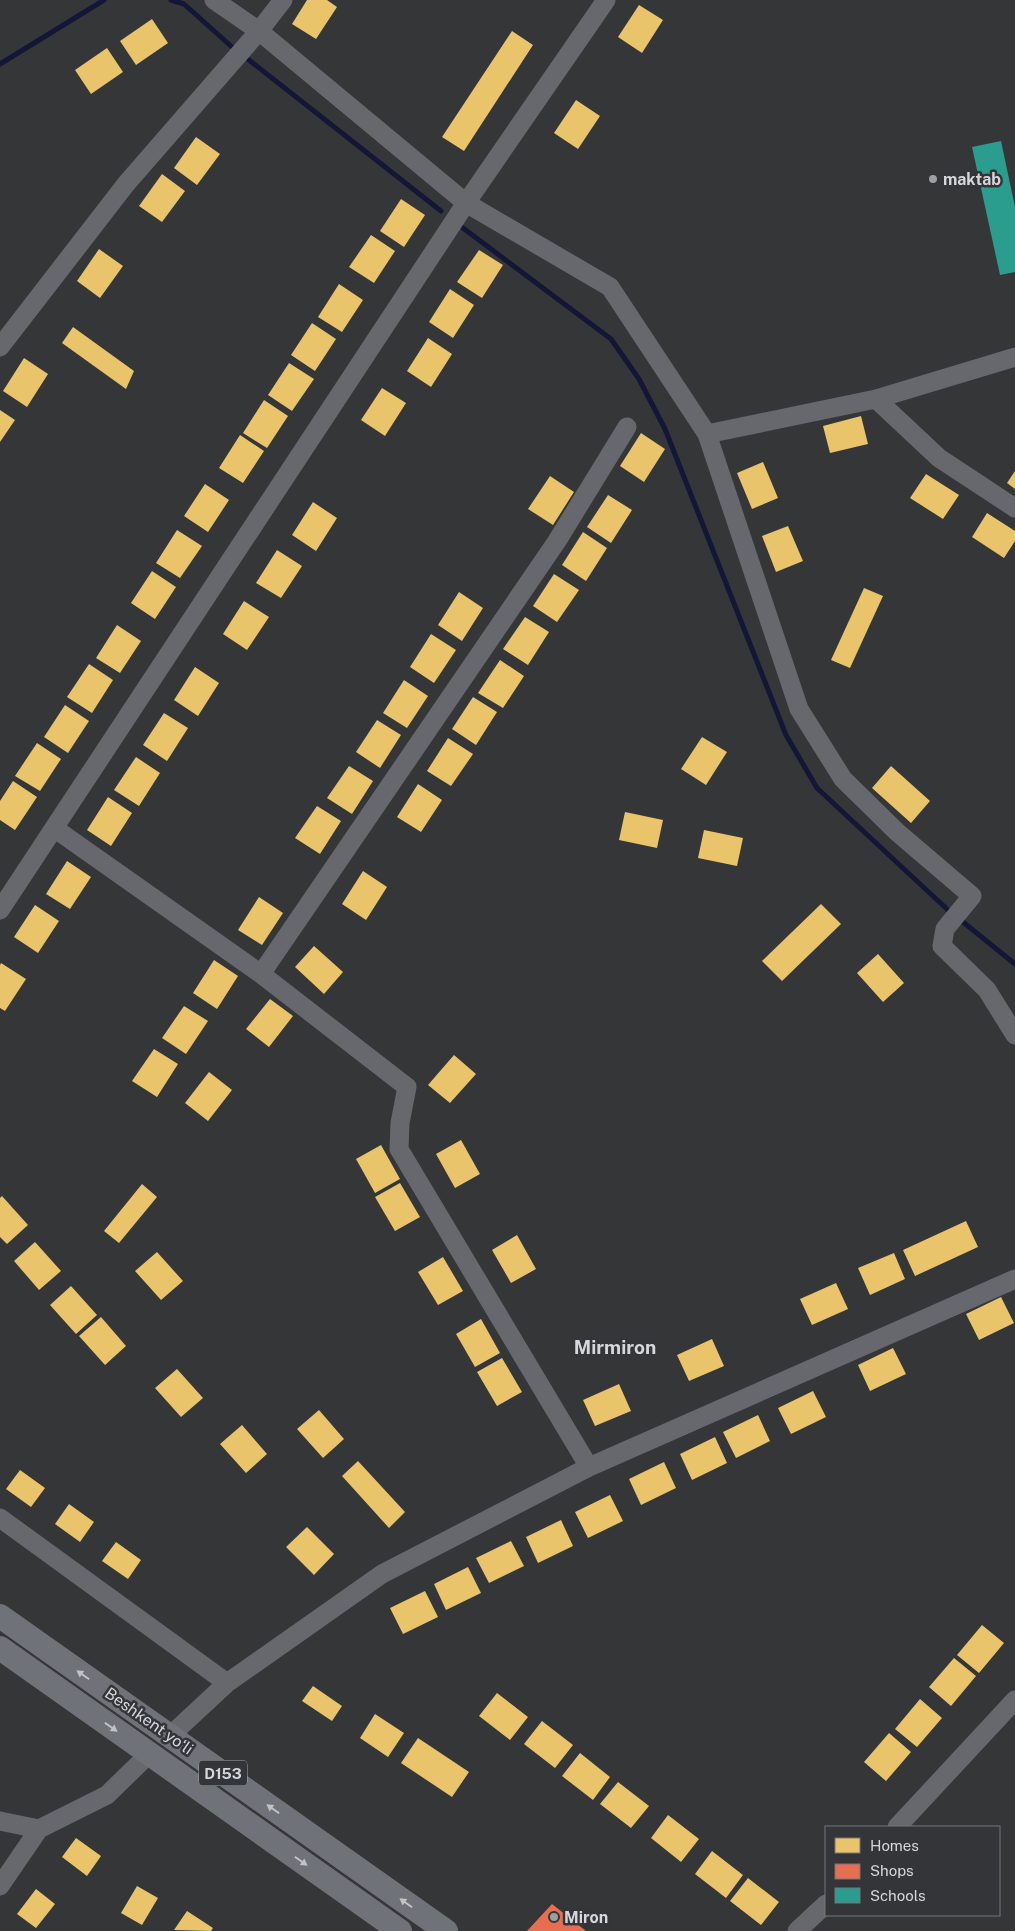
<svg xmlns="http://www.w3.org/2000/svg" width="1015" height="1931" viewBox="0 0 1015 1931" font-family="'Public Sans',sans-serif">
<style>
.homes{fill:#e9c46a}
.shops{fill:#e76f51}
.schools{fill:#2a9d8f}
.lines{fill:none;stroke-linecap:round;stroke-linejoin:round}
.stream{stroke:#141637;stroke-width:5}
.minor{stroke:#66686e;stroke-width:19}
.major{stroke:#707279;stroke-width:24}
.oneway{fill:#c2c3c7}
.poi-dot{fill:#9e9fa2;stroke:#343539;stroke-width:2}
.labels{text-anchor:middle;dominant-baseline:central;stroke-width:5;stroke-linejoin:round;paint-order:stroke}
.shield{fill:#343539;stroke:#a6a6aa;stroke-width:1}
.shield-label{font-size:15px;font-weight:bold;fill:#d7d7db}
.poi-label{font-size:16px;font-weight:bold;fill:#d7d7db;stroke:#343539;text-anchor:start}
.street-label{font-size:16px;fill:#d7d7db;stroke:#343539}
.quarter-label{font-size:19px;font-weight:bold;fill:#d7d7db;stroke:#343539}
</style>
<rect width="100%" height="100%" fill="#353638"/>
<path class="homes" d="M 307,0 L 327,0 L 337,7 L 316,39 L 292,24 Z
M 639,5 L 663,20 L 642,53 L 618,37 Z
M 152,19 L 168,43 L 136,65 L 120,41 Z
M 512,31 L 533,45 L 464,151 L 442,137 Z
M 107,48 L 123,72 L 91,94 L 75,70 Z
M 576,100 L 600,116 L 578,149 L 554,133 Z
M 196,137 L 220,154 L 197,185 L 174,168 Z
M 162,174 L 185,191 L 162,222 L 139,206 Z
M 401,199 L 425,215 L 404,247 L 380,231 Z
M 371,235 L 395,251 L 374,283 L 349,267 Z
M 99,249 L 123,266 L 100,298 L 77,281 Z
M 479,250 L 503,265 L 482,298 L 457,282 Z
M 339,284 L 363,300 L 342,332 L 318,317 Z
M 450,289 L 474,305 L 453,338 L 429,322 Z
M 312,323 L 336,339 L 315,371 L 291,355 Z
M 73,327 L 134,371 L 126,389 L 62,343 Z
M 428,338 L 452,354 L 431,387 L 407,371 Z
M 24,358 L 48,374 L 27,407 L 3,391 Z
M 289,363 L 314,379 L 292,411 L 268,395 Z
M 382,388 L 406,403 L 385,436 L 361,420 Z
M 264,400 L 288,416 L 267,448 L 243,433 Z
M 0,410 L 15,420 L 0,442 Z
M 861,416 L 868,444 L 830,453 L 823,426 Z
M 641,433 L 665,449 L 644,482 L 620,466 Z
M 240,435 L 264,451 L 243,483 L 219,468 Z
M 763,462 L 778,498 L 752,509 L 737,473 Z
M 1015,471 L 1015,489 L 1007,483 Z
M 926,474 L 959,495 L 943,519 L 910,498 Z
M 550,476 L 574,492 L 553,525 L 528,509 Z
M 205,484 L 229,500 L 208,532 L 184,516 Z
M 608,495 L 632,510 L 611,543 L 587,527 Z
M 313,502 L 337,518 L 316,551 L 292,535 Z
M 987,513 L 1015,531 L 1015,541 L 1004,558 L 972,537 Z
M 788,526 L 803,561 L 776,572 L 762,536 Z
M 177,530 L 202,546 L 180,578 L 156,563 Z
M 583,532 L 607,548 L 586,581 L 562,565 Z
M 277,550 L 302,566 L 281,598 L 256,583 Z
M 152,571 L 176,587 L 155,619 L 131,603 Z
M 554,574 L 579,590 L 557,622 L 533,606 Z
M 864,588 L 883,596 L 850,668 L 831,660 Z
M 459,592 L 483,608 L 462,641 L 438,625 Z
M 244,601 L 269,617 L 247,650 L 223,634 Z
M 525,617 L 549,632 L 528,665 L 503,649 Z
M 117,625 L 141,641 L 120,673 L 96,658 Z
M 431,634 L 456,650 L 434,683 L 410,667 Z
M 500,660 L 524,676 L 503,708 L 478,693 Z
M 89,664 L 113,680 L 92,713 L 67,697 Z
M 195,667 L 219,683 L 198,716 L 174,700 Z
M 404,680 L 428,696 L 407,728 L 383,713 Z
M 473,697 L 497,712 L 476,745 L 452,729 Z
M 65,705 L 89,721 L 68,753 L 44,737 Z
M 164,713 L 188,728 L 167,761 L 143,745 Z
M 377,720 L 401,735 L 380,768 L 356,752 Z
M 702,737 L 727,752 L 706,785 L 681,769 Z
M 448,738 L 473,754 L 451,786 L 427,771 Z
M 37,743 L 61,759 L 40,791 L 15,776 Z
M 136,757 L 160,773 L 139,806 L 114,790 Z
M 349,766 L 373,781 L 352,814 L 327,798 Z
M 891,766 L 930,801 L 911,823 L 872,788 Z
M 13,781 L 37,797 L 15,830 L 0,820 L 0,801 Z
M 418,784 L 442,800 L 421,832 L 397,817 Z
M 108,797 L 132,813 L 111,846 L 87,830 Z
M 317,806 L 341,821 L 320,854 L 295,838 Z
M 625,812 L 663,820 L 657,848 L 619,840 Z
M 704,830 L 743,838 L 737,866 L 698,858 Z
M 67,861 L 91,877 L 70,909 L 46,894 Z
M 363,871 L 387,887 L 366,920 L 342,904 Z
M 259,897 L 283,913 L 262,945 L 238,930 Z
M 821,904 L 841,924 L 782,981 L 762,961 Z
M 35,905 L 59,921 L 38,953 L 14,937 Z
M 314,946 L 343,972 L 324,994 L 295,967 Z
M 878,954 L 904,983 L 883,1002 L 857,973 Z
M 214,960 L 238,976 L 217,1009 L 193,993 Z
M 1,963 L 26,979 L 5,1011 L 0,1008 L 0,965 Z
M 270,999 L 293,1016 L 269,1047 L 246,1029 Z
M 184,1006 L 208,1021 L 186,1054 L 162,1038 Z
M 154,1049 L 178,1064 L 157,1097 L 132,1081 Z
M 454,1055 L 476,1074 L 450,1103 L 428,1085 Z
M 209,1072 L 232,1090 L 208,1121 L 185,1103 Z
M 461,1140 L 480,1174 L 455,1188 L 436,1154 Z
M 381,1145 L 400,1179 L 375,1193 L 356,1159 Z
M 400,1183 L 420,1217 L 395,1231 L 375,1197 Z
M 142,1184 L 157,1197 L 119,1243 L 104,1231 Z
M 2,1196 L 28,1225 L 7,1244 L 0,1237 L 0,1198 Z
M 966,1221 L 978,1247 L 915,1276 L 903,1250 Z
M 517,1235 L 536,1269 L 511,1283 L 492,1250 Z
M 35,1242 L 61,1271 L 39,1290 L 14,1261 Z
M 157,1252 L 183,1281 L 161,1300 L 135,1271 Z
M 894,1253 L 905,1279 L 870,1295 L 858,1268 Z
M 443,1257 L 463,1291 L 438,1305 L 418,1272 Z
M 836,1283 L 848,1309 L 812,1325 L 800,1299 Z
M 71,1286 L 97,1315 L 76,1334 L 50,1305 Z
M 1001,1297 L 1014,1323 L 979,1340 L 966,1314 Z
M 101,1317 L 126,1346 L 105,1365 L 79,1336 Z
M 481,1319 L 500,1353 L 475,1367 L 456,1334 Z
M 712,1339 L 724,1366 L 689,1381 L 677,1355 Z
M 893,1348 L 906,1374 L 870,1391 L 858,1365 Z
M 502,1358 L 522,1392 L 497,1406 L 477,1372 Z
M 177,1369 L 203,1398 L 181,1417 L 155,1388 Z
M 619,1384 L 631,1411 L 595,1426 L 583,1400 Z
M 813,1391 L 826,1417 L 791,1434 L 778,1408 Z
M 319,1410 L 344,1439 L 323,1458 L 297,1429 Z
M 758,1415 L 770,1441 L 736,1458 L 723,1432 Z
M 242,1425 L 267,1454 L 246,1473 L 220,1444 Z
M 715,1437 L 727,1463 L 692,1480 L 680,1454 Z
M 358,1461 L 405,1512 L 389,1528 L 342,1476 Z
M 664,1462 L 676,1488 L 641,1505 L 629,1479 Z
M 20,1470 L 45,1488 L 31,1507 L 6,1489 Z
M 610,1495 L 623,1521 L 588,1538 L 575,1512 Z
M 69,1504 L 94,1522 L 80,1542 L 55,1524 Z
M 561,1520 L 573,1546 L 538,1563 L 526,1537 Z
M 307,1527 L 334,1554 L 314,1575 L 286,1547 Z
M 511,1541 L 524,1566 L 489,1583 L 476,1558 Z
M 116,1542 L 141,1560 L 128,1579 L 102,1561 Z
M 468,1567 L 481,1593 L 446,1610 L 434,1584 Z
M 425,1591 L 438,1617 L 403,1634 L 390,1608 Z
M 982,1625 L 1004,1643 L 979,1673 L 957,1655 Z
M 954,1658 L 976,1676 L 951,1706 L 929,1687 Z
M 313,1686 L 342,1706 L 332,1721 L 302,1701 Z
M 497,1693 L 528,1717 L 510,1740 L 479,1716 Z
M 920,1699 L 942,1718 L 917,1747 L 895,1729 Z
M 375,1714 L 404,1733 L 388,1757 L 360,1738 Z
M 542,1721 L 573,1745 L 555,1768 L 524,1744 Z
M 889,1733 L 911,1752 L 886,1781 L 864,1762 Z
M 418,1738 L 469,1772 L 452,1797 L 401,1763 Z
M 580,1753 L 610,1777 L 593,1800 L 562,1776 Z
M 618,1782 L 649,1806 L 631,1828 L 600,1804 Z
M 668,1815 L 699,1839 L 681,1862 L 651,1838 Z
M 76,1838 L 101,1856 L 87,1876 L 62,1857 Z
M 712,1851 L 743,1875 L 726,1898 L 695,1874 Z
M 748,1878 L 779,1902 L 761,1925 L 730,1901 Z
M 137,1886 L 158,1898 L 142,1925 L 121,1913 Z
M 36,1889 L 55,1904 L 36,1928 L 17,1914 Z
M 187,1911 L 213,1928 L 211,1931 L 174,1930 Z"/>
<path class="shops" d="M 552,1904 L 586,1931 L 527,1931 Z"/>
<path class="schools" d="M 1001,141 L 1015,207 L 1015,272 L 1000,275 L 972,147 Z"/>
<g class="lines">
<path class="stream" d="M 171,0 L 184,4 L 232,47
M 249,60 L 441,211
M 0,64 L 104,0
M 463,228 L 611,339 L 639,379 L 665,429 L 786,735 L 817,788 L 949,911
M 963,922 L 1015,964"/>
<path class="minor" d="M 214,0 L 259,31 L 466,203 L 610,287 L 707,434 L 799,709 L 843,779 L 897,832 L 972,896 L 945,929 L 942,946 L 987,990 L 1015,1035
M 0,347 L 126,184 L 259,31 L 283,0
M 876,399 L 939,458 L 1015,508
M 707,434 L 876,399 L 1015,357
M 54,828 L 261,974 L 407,1087 L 400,1123 L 399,1149 L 589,1467
M 0,910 L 466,203 L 606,0
M 261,974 L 557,541 L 627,427
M 0,1518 L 227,1683
M 170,1736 L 227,1683 L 382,1574 L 589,1467 L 1015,1279
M 0,1821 L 39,1829
M 897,1827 L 1015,1700
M 0,1886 L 39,1829 L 107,1795 L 149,1754
M 797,1931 L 826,1904"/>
<path class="major" d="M 0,1616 L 446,1931
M 0,1648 L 400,1931"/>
</g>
<defs><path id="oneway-solid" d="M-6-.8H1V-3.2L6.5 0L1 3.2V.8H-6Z" transform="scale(1.25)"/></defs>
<g class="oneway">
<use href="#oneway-solid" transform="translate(83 1675) rotate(-145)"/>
<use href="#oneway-solid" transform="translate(111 1727) rotate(35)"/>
<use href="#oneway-solid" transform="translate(273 1809) rotate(-145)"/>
<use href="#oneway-solid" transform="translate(301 1861) rotate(35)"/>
<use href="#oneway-solid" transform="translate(406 1903) rotate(-145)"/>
</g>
<g class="poi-dot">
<circle cx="933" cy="179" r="5"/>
<circle cx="554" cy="1917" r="5"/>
</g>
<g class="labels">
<rect class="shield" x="199" y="1760.5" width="48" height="25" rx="4"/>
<g class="shield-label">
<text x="223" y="1773">D153</text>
</g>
<g class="poi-label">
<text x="943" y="179">maktab</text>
<text x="564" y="1917">Miron</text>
</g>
<g class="street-label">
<text transform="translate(149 1721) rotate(35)">Beshkent yoʻli</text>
</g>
<g class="quarter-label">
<text x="615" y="1347">Mirmiron</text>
</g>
</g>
<rect x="825" y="1826" width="175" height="90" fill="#343539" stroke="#75767a"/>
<rect x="835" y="1838" width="25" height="15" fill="#e9c46a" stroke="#75767a"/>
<text x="870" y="1851" font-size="15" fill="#d7d7db">Homes</text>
<rect x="835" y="1864" width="25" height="15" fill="#e76f51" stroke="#75767a"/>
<text x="870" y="1876" font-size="15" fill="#d7d7db">Shops</text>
<rect x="835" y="1888" width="25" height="15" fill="#2a9d8f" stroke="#75767a"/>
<text x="870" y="1901" font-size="15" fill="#d7d7db">Schools</text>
</svg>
